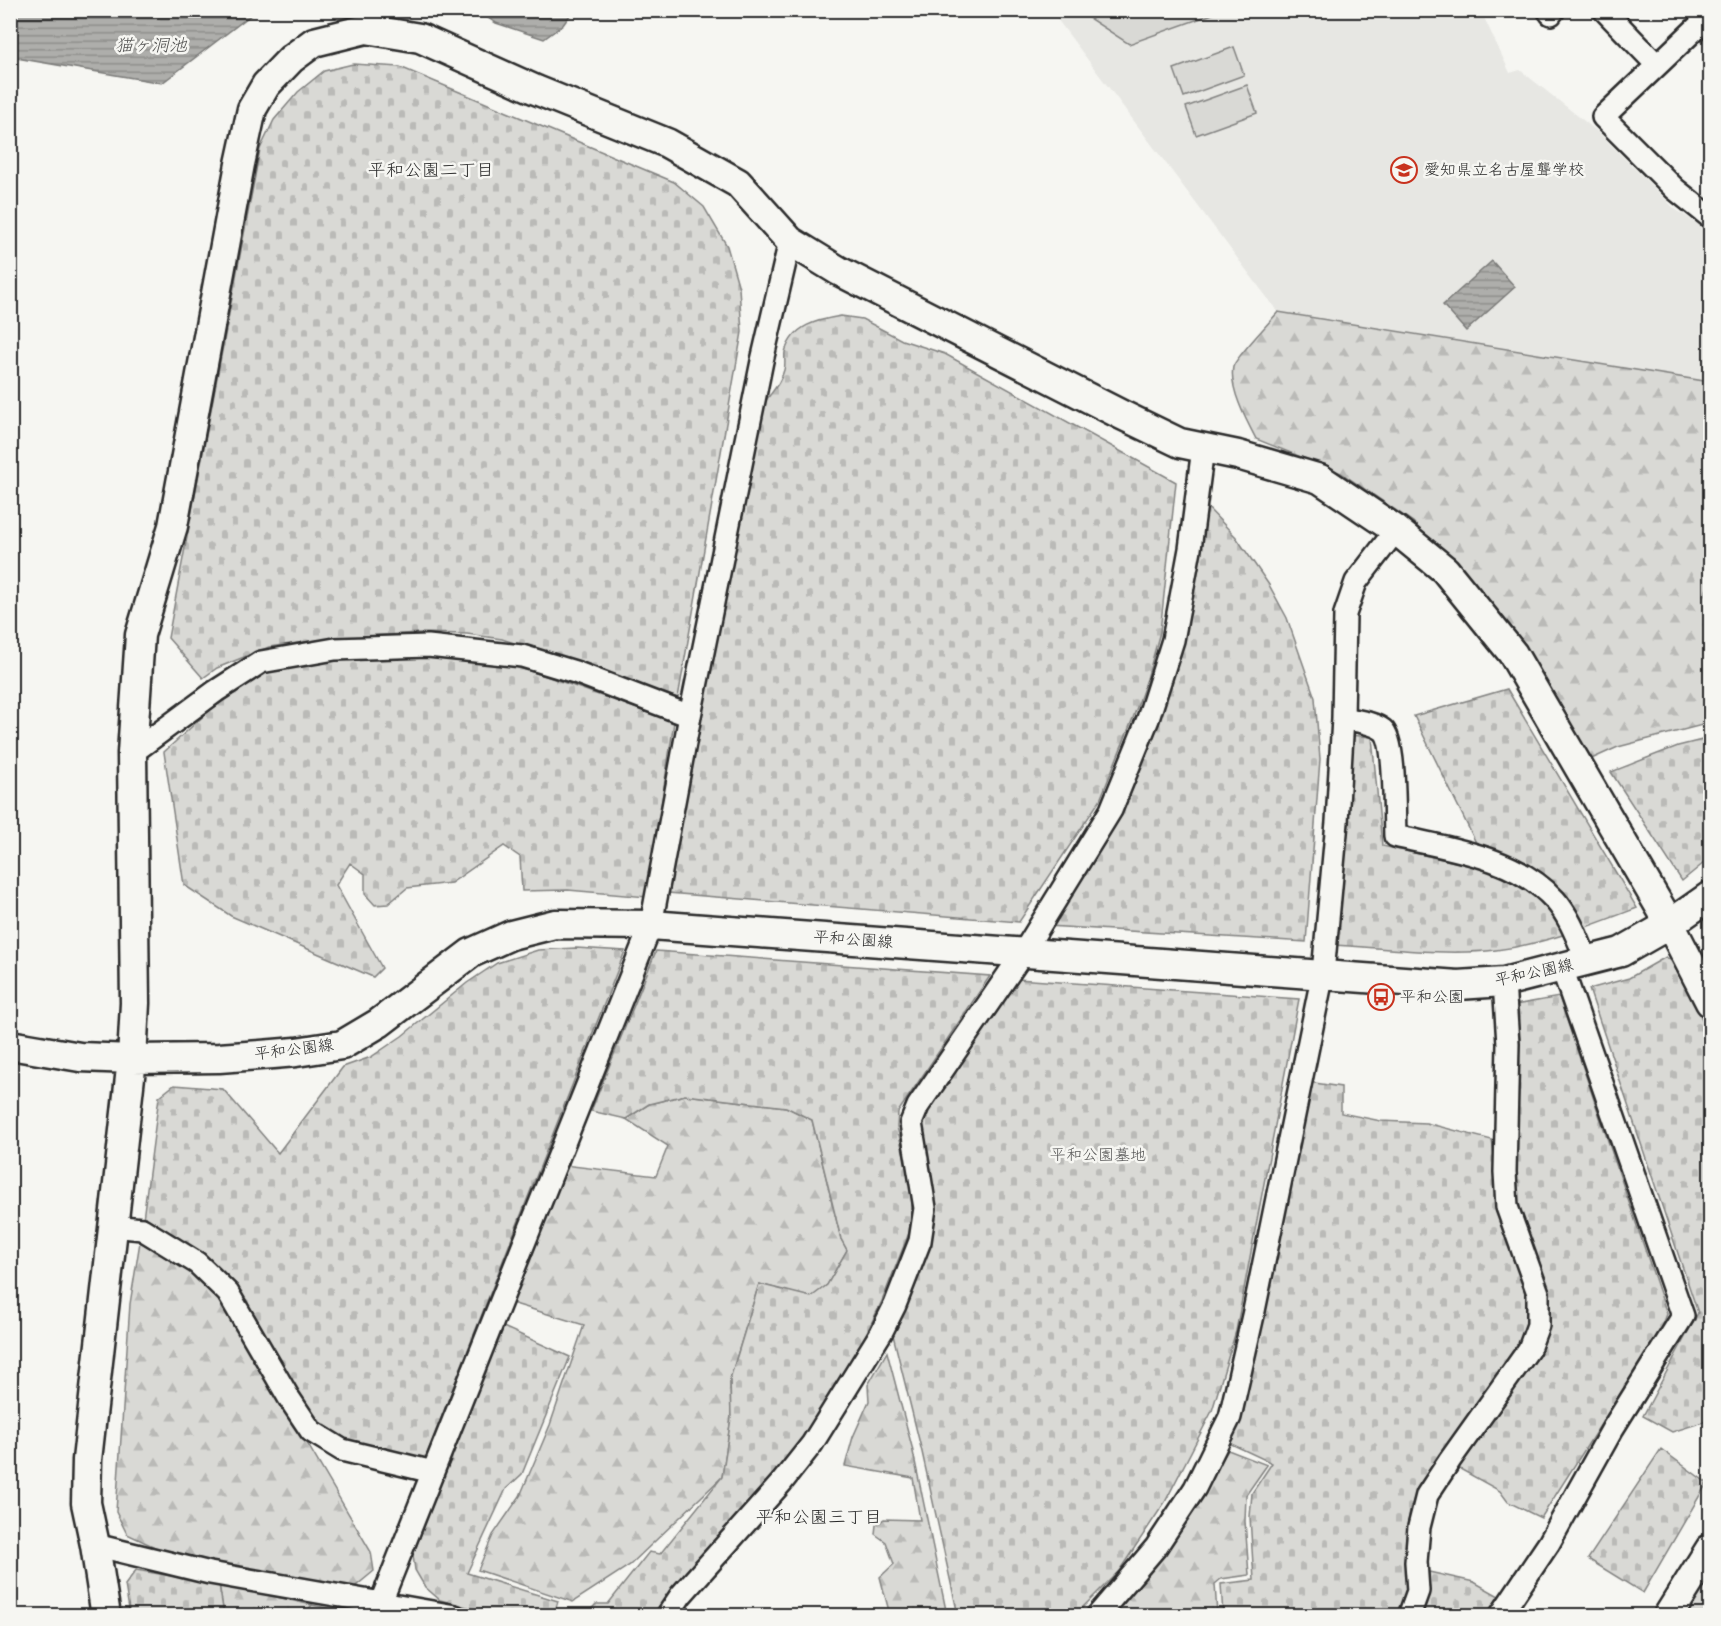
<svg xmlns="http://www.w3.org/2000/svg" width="1721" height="1626" viewBox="0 0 1721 1626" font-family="Kalam,'Klee One',sans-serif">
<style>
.built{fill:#e7e7e3}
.grass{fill:#d9d9d5;stroke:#828280;stroke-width:1.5}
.forest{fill:url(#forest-firs);stroke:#828280;stroke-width:1.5}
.cemetery{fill:url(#cemetery-stones);stroke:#828280;stroke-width:1.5}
.water{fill:url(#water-rules);stroke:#7a7a78;stroke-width:1.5}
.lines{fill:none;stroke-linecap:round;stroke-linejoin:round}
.street-casing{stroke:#2b2b2b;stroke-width:26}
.secondary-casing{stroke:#2b2b2b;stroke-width:33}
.street{stroke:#f6f6f2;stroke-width:21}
.secondary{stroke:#f6f6f2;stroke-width:28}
.labels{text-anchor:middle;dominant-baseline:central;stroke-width:5;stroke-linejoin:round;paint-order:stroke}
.poi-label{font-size:16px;fill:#2b2b2b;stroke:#f6f6f2;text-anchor:start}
.street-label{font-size:16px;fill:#2b2b2b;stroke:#f6f6f2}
.park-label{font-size:16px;fill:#565656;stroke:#f6f6f2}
.water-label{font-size:18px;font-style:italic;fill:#525251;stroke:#f6f6f2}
.neighbourhood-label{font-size:18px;fill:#2b2b2b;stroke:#f6f6f2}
</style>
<defs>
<pattern id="forest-firs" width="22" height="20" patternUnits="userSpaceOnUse" patternTransform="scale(1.5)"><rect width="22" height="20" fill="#d9d9d5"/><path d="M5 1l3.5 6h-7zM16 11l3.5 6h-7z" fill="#babab7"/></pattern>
<pattern id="cemetery-stones" width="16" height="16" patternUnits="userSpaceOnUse" patternTransform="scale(1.5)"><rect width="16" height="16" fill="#d9d9d5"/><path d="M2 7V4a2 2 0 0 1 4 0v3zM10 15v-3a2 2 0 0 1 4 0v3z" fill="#babab7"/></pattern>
<pattern id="water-rules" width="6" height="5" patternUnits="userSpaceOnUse" patternTransform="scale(1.5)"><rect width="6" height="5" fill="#aeaeab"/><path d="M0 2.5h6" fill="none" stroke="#8e8e8b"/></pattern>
</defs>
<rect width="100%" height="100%" fill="#f6f6f2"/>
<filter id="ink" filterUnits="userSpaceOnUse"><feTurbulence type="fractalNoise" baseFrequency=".0167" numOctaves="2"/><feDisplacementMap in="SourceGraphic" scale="12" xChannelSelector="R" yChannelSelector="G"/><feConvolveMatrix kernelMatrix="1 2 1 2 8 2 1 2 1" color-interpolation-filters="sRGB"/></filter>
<g filter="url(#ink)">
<path class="built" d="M 1051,11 L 1481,11 L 1510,73 L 1520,70 L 1598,132 L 1675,209 L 1710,232 L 1710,382 L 1278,312 Z"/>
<path class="grass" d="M 1078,11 L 1221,11 L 1129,44 Z
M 1234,47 L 1244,75 L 1184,97 L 1174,69 Z
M 1247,85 L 1257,113 L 1196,135 L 1186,107 Z"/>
<path class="forest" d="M 1278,312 L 1710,382 L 1710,723 L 1618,747 L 1587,761 L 1455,568 L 1413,522 L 1341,473 L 1256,439 C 1246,420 1229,388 1233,367 C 1235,358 1270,322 1278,312 Z
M 1710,945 L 1710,983 L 1695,956 Z
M 685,1095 L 786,1107 L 812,1120 L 841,1239 L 847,1250 L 827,1285 L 811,1298 L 759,1284 L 730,1379 L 731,1418 L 722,1477 L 630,1565 L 573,1602 L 478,1570 L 493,1535 L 520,1496 L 550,1425 L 584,1325 L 508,1302 L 564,1165 L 656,1176 L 668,1146 L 626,1119 L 649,1104 Z
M 140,1242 L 193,1271 L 223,1300 L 371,1552 L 374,1571 L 351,1590 L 210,1573 L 127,1534 L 116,1512 L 130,1304 Z
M 887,1352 L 912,1447 L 947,1615 L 890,1615 L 880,1577 L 894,1564 L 886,1542 L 875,1534 L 876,1525 L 884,1519 L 920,1520 L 913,1478 L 845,1466 L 853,1437 L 869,1401 L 868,1385 Z
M 1228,1450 L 1267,1465 L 1246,1495 L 1245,1521 L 1249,1575 L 1221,1579 L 1215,1584 L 1217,1615 L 1105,1616 L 1198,1499 Z
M 1710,1562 L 1710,1615 L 1676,1615 Z
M 219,1584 L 312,1605 L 304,1615 L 224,1615 Z"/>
<path class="cemetery" d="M 353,64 L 400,67 L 674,182 L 704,207 L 727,246 L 739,288 L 742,332 L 678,698 L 502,639 L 467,634 L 419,633 L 334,638 L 269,647 L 217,668 L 203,678 L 168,638 L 260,149 L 274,120 L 298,92 L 324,71 Z
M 841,316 L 862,319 L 902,340 L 945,354 L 1176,482 L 1160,632 L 1147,679 L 1133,718 L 1100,800 L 1019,922 L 668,893 L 755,419 C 760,411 764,402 770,395 C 776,387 781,381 784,370 C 786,364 784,358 785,352 C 793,325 817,320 841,316 Z
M 1204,504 L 1236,537 L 1269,585 L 1287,618 L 1315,698 L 1320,759 L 1306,942 L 1048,926 L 1112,821 Z
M 439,657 L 509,665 L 546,676 L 674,722 L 647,897 L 568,890 L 522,891 L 520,857 L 504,846 L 451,883 L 407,888 L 388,904 L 375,905 L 365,894 L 365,874 L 350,863 L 336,885 L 382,968 L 373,977 L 231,916 L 184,885 L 164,752 L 210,710 L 263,674 L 299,665 L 355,659 Z
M 1507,689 L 1637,908 C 1590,926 1545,944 1496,950 C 1446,956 1385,948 1334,945 L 1349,735 L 1372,737 L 1382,846 L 1478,867 L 1478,847 L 1414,716 Z
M 1710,738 L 1710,858 L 1682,881 L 1611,772 L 1678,746 Z
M 576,948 L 625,951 L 423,1464 L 338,1441 L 315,1421 L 227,1280 L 203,1253 L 143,1219 L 159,1097 L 174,1085 L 223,1089 L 278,1153 L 343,1067 L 371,1057 L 402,1036 L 467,983 L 497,963 L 538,950 Z
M 656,951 L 990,976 L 898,1112 L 897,1127 L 907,1167 L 912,1203 L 909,1233 L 882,1301 L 855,1357 L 816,1421 L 663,1615 L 585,1616 L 596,1604 L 608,1604 L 649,1552 L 660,1554 L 722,1477 L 731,1418 L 730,1379 L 759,1284 L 811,1297 L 827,1285 L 847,1250 L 841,1239 L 812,1120 L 786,1107 L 685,1095 L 649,1104 L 626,1119 L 591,1111 Z
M 1666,957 L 1674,963 L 1710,1035 L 1710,1420 L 1672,1432 L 1643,1416 L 1698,1313 L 1589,989 L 1629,978 Z
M 1017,979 L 1299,999 L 1236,1331 L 1212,1411 L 1165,1502 L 1119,1571 L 1075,1615 L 958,1615 L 922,1452 L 892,1331 L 931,1212 L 931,1178 L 921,1133 L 924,1110 Z
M 1559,997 L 1667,1314 L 1661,1330 L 1541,1518 L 1508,1502 L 1500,1491 L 1451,1464 L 1540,1337 L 1507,1182 L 1515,1005 Z
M 1308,1082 L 1341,1087 L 1341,1113 L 1381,1121 L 1426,1123 L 1492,1140 L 1499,1194 L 1527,1278 L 1529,1325 L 1521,1348 L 1417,1490 L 1410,1510 L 1406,1537 L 1408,1590 L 1400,1615 L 1223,1615 L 1221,1584 L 1254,1580 L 1250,1517 L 1252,1493 L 1272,1463 L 1227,1442 Z
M 501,1326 L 570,1357 L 522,1474 L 506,1489 L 467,1573 L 558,1601 L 554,1615 L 498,1615 L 440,1600 L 425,1587 L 415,1570 L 413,1555 Z
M 1661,1449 L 1707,1483 L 1643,1593 L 1588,1559 Z
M 136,1570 L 219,1584 L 224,1615 L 130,1615 L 125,1585 Z
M 1429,1572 L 1474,1582 L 1499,1596 L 1486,1615 L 1422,1616 L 1418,1613 Z
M 312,1605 L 362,1615 L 304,1615 Z"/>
<path class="water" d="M 10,11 L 11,10 L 256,11 L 162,83 L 11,57 Z
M 477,11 L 573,11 L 563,25 L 544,39 L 496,23 Z
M 1492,261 L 1515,287 L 1466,331 L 1443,305 Z"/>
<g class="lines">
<defs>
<path id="street" d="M 1548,10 L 1551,14 L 1554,10
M 1604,10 L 1657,65
M 1710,15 L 1603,117 L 1675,189 L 1710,217
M 1343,718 C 1355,721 1373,722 1383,730 C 1396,741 1394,816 1395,836 C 1450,849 1515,856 1555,900 C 1570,917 1578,940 1587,961
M 132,753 L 216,691 L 261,662 L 335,649 L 428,646 L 522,656 L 575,672 L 690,716
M 113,1226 L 142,1229 L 197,1263 L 228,1293 L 289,1398 L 311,1431 L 342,1450 L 433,1472
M 95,1545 L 210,1573 L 455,1616
M 381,1602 L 651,925 L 690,716 L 762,361 L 790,241
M 667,1616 L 681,1595 L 782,1482 L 812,1444 L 881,1333 L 895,1305 L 920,1241 L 925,1208 L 911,1123 L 918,1106 L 1023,953 L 1111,810 L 1148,719 L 1173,640 L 1190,549 L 1203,448
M 1097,1616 L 1156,1547 L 1195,1488 L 1230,1417 L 1254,1311 L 1323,973 L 1337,822 L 1343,718 L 1345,614 L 1356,582 L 1396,530
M 1409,1616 L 1418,1591 L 1416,1562 L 1419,1527 L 1427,1495 L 1450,1460 L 1529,1349 L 1538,1325 L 1538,1293 L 1507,1207 L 1505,1172 L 1508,1044 L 1504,982
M 1500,1616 L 1549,1543 L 1613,1428 L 1683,1316 L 1562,968"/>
<path id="secondary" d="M 10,1045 L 80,1057 L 132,1059 L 219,1058 L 273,1054 L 296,1052 L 342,1045 L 379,1023 L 471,953 L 511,935 L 555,924 L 651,925 L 1458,985 L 1504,982 L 1621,952 L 1670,924 L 1710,896
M 106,1616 L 95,1545 L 86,1503 L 87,1460 L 132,1059 L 135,1003 L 132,753 L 140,635 L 173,526 L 240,164 L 252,109 L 266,85 L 291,59 L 314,42 L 366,29 L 420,38 L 536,90 L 667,143 L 738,183 L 790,241 L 839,271 L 1122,415 L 1180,443 L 1238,455 L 1320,479 L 1396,530 L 1445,570 L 1513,654 L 1670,924 L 1710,1002
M 1668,1616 L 1710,1549"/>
</defs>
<use href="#street" class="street-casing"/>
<use href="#secondary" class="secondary-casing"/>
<use href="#street" class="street"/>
<use href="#secondary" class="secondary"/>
</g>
</g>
<defs>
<symbol id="school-ring" viewBox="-11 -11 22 22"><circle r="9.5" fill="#f6f6f2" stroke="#c8321e" stroke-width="1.5"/><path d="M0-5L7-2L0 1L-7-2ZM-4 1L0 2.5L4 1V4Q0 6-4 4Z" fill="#c8321e"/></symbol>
<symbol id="bus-ring" viewBox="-11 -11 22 22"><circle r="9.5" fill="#f6f6f2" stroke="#c8321e" stroke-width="1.5"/><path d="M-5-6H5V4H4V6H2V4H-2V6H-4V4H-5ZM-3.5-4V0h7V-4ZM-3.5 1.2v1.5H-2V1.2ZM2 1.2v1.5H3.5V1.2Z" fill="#c8321e"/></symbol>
</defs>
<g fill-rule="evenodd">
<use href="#school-ring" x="1389" y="155" width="30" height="30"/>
<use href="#bus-ring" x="1366" y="982" width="30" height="30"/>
</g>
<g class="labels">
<g class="poi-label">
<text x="1424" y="170">愛知県立名古屋聾学校</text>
<text x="1400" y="997">平和公園</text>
</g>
<g class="street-label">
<text transform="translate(853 940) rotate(4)">平和公園線</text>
<text transform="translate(1534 973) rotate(-12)">平和公園線</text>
<text transform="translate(294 1050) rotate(-7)">平和公園線</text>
</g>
<g class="park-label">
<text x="1098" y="1155">平和公園墓地</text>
</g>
<g class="water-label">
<text x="151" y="46">猫ヶ洞池</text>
</g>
<g class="neighbourhood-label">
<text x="431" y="171">平和公園二丁目</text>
<text x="819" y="1518">平和公園三丁目</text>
</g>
</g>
<rect width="1721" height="1626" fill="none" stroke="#f6f6f2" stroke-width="36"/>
<rect x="18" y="18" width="1685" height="1590" fill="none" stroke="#2b2b2b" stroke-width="2" filter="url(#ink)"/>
</svg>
